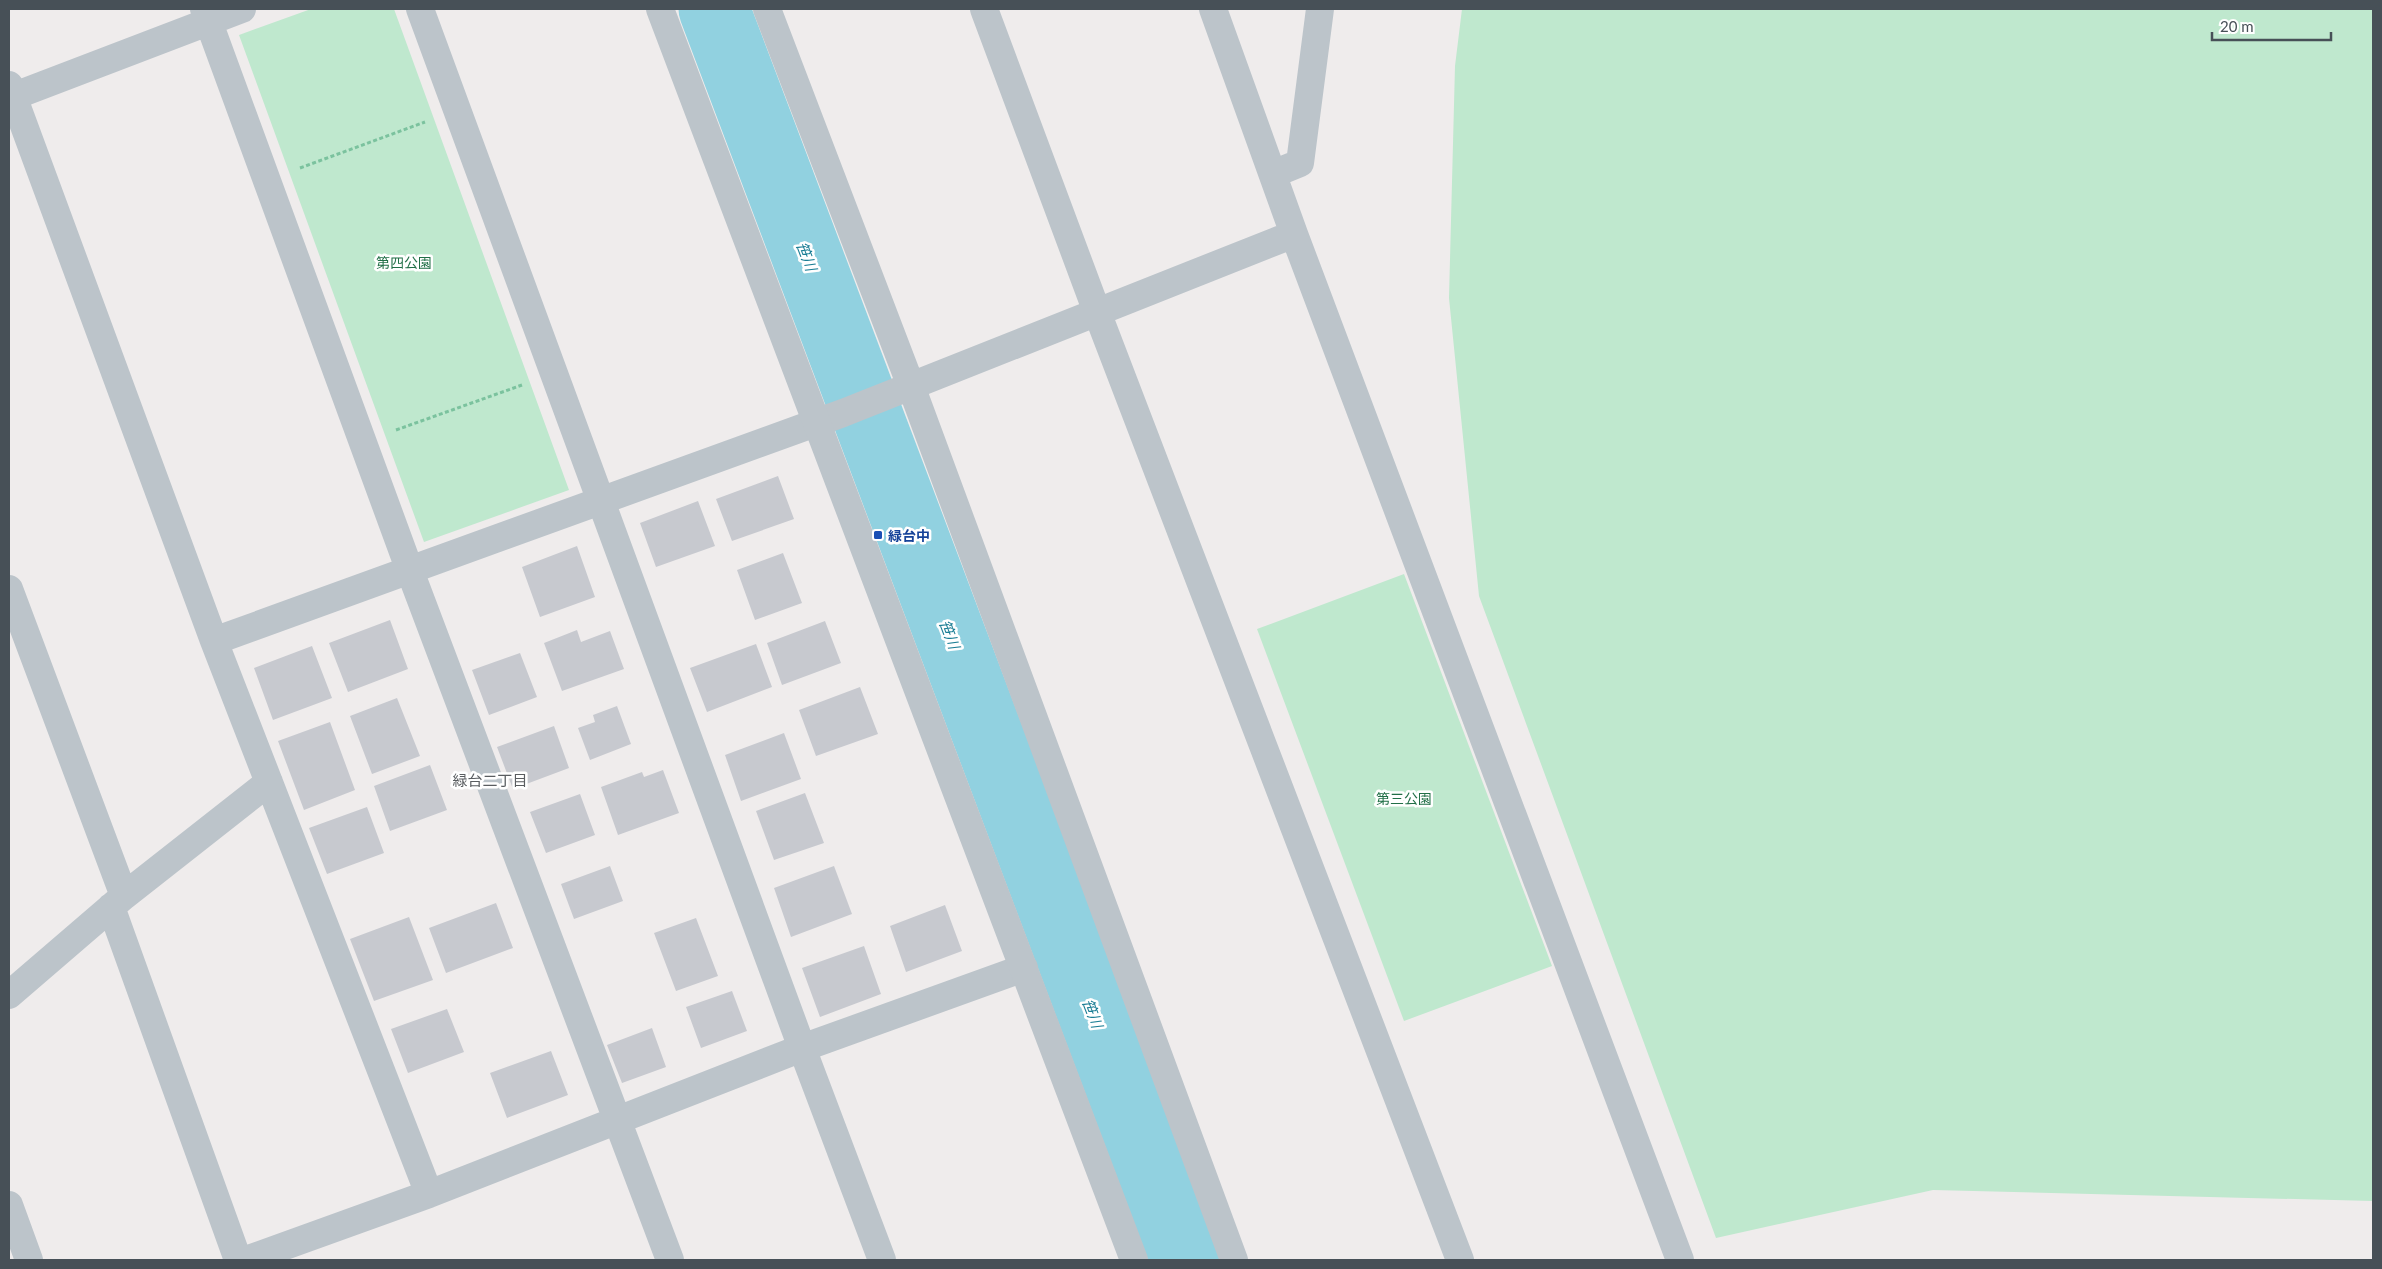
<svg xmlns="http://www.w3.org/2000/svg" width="2382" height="1269" viewBox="0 0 2382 1269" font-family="Lato,'Noto Sans JP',sans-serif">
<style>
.green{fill:#bfe8ce}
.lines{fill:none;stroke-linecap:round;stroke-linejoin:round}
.river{stroke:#91d1e0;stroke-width:71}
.building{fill:#c7c9cf}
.path{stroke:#7bc29e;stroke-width:3;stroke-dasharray:4 2.5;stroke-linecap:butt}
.minor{stroke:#bcc4ca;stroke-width:28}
.tertiary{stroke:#bcc4ca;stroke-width:28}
.transit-dot{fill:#1a4fb4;stroke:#fff;stroke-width:2}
.labels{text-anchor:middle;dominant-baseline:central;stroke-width:5;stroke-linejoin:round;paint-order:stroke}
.park-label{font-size:14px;fill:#216f47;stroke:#fff}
.transit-label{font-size:14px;font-weight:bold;fill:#164399;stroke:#fff;text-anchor:start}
.water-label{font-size:15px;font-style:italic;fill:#1c7e95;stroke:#fff}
.neighbourhood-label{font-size:15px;fill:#5a5d60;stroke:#fff}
</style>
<rect width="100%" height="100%" fill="#efecec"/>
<path class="green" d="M 311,9 L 394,9 L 569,490 L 424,542 L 239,35 Z
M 1462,9 L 2373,9 L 2373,1201 L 1933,1190 L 1716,1238 L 1479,596 L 1449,298 L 1455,66 Z
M 1404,574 L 1552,966 L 1404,1021 L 1257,629 Z"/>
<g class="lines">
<path class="river" d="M 714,9 L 1186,1260"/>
</g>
<path class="building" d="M 778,476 L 794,519 L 732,541 L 716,499 Z
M 698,501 L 715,546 L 656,567 L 640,523 Z
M 577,546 L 595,597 L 540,617 L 522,567 Z
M 783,553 L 802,603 L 755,620 L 737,570 Z
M 390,620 L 408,669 L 348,692 L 329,643 Z
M 825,621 L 841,663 L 782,685 L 767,643 Z
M 577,630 L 581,642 L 610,631 L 624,669 L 562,691 L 544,643 Z
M 756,644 L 772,687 L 707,712 L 690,668 Z
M 312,646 L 332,698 L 273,720 L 254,668 Z
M 520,653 L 537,697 L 489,715 L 472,670 Z
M 860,687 L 878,734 L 816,756 L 799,710 Z
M 397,698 L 420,756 L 372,774 L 350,716 Z
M 617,706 L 631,744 L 590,760 L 578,728 L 595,722 L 593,715 Z
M 330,722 L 355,790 L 304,810 L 278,741 Z
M 554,726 L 569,768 L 513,789 L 497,747 Z
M 784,733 L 801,779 L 741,801 L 725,755 Z
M 430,765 L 447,810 L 390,831 L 374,786 Z
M 663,770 L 679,813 L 618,835 L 601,787 L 642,772 L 644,777 Z
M 805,793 L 824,843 L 774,860 L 756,811 Z
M 580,794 L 595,835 L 546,853 L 530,812 Z
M 367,807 L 384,853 L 327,874 L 309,828 Z
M 610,866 L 623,901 L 574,919 L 561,884 Z
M 834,866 L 852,914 L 791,937 L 774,888 Z
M 496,903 L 513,948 L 446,973 L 429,928 Z
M 945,905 L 962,951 L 906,972 L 890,926 Z
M 409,917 L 433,980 L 374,1001 L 350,939 Z
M 696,918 L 718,976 L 676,991 L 654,933 Z
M 864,946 L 881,994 L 820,1017 L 802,968 Z
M 732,991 L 747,1031 L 701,1048 L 686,1007 Z
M 447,1009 L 464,1052 L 408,1073 L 391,1029 Z
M 652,1028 L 666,1067 L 622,1083 L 607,1045 Z
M 551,1051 L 568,1095 L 507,1118 L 490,1073 Z"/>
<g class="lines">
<path class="path" d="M 300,168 L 425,122
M 396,430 L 522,385"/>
<path class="minor" d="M 204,9 L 410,571 L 670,1260
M 420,9 L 802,1048 L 882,1260
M 767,9 L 911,386 L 1234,1260
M 984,9 L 1097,312 L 1460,1260
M 1213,9 L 1294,234 L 1680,1260
M 9,85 L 214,641 L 429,1194
M 9,98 L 242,9
M 1273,174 L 1300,163 L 1320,9
M 9,589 L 124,896
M 214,641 L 843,413 L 1294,234
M 111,907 L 238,1260
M 9,995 L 124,896 L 269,782
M 9,1205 L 29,1260
M 246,1260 L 429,1194 L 802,1048 L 1024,968"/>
<path class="tertiary" d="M 660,9 L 1134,1260"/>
</g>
<rect class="transit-dot" x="873" y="530" width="10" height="10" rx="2.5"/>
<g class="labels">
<g class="park-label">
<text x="404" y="262">第四公園</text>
<text x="1404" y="798">第三公園</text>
</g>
<g class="transit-label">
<text x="888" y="535">緑台中</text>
</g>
<g class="water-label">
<text transform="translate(807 256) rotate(69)">笹川</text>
<text transform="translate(950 634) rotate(69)">笹川</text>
<text transform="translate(1093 1013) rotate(69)">笹川</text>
</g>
<g class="neighbourhood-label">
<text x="490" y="780">緑台二丁目</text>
</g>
</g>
<rect width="2382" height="1269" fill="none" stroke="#475057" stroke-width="20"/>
<path d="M2212 32v8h119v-8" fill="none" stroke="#475057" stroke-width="2.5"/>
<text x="2220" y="32" font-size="15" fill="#475057" stroke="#ffffff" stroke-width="4" paint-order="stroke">20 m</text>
</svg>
